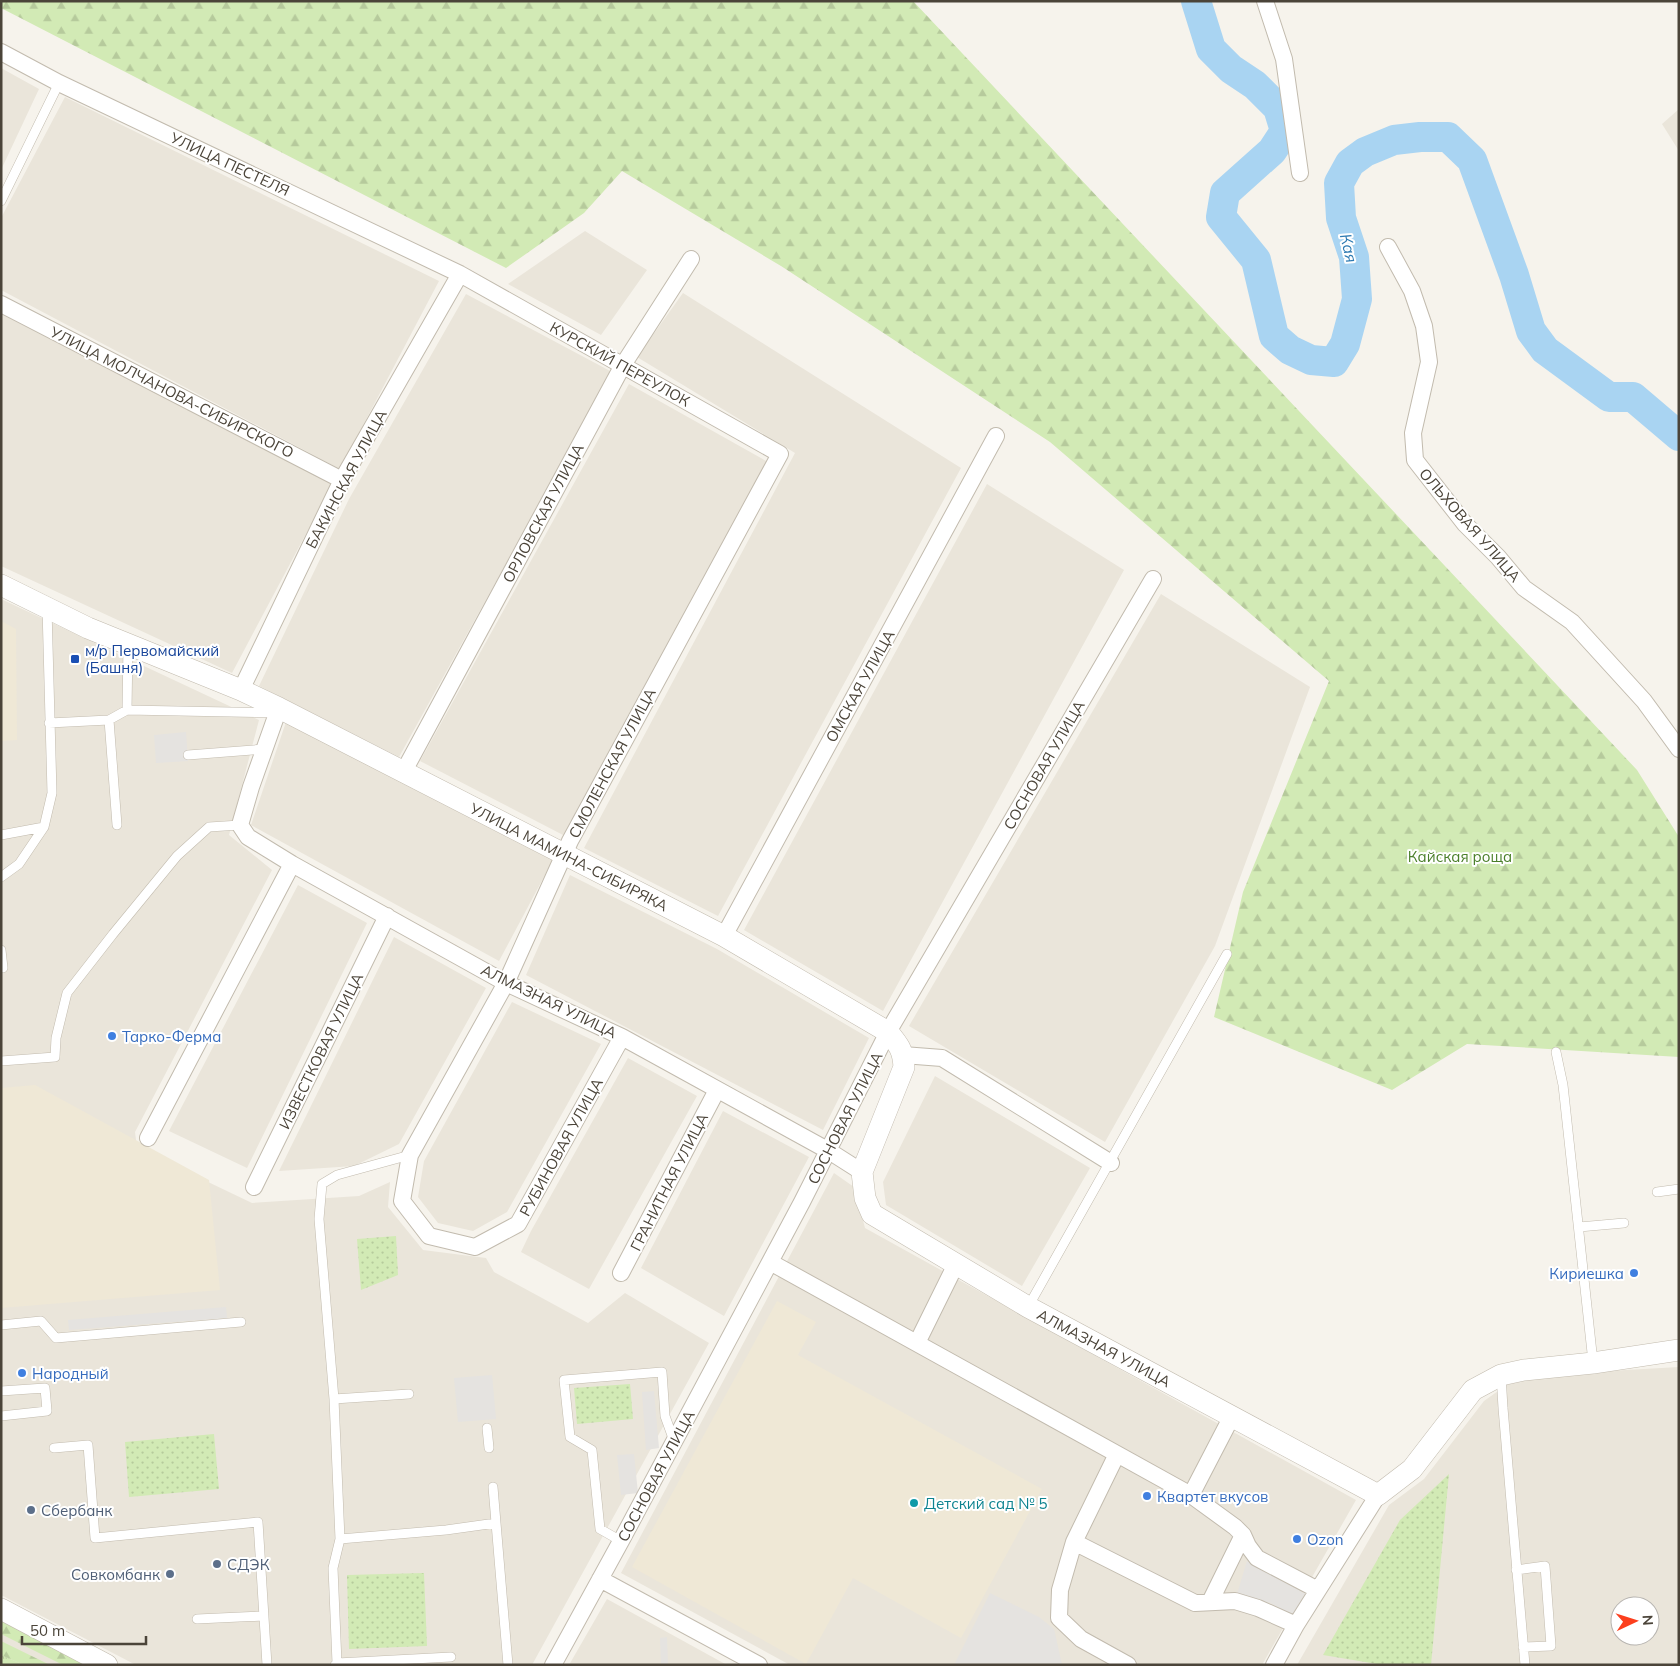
<svg xmlns="http://www.w3.org/2000/svg" width="1680" height="1666" viewBox="0 0 1680 1666" font-family="Mulish,sans-serif">
<style>
.residential{fill:#eae5da;fill-rule:evenodd}
.education{fill:#efe8d6}
.grass{fill:url(#grass-tufts)}
.forest{fill:url(#forest-firs)}
.park{fill:url(#park-dots)}
.parking{fill:#e5e3e0}
.lines{fill:none;stroke-linecap:round;stroke-linejoin:round}
.river{stroke:#a9d4f2;stroke-width:30}
.service-casing{stroke:#c2bbae;stroke-width:10}
.minor-casing{stroke:#c2bbae;stroke-width:18}
.tertiary-casing{stroke:#c2bbae;stroke-width:22}
.service{stroke:#fff;stroke-width:9}
.minor{stroke:#fff;stroke-width:16}
.tertiary{stroke:#fff;stroke-width:21}
.transit-dot{fill:#1a4fb4;stroke:#fff;stroke-width:2}
.shop-dot{fill:#3f7fe0;stroke:#fff;stroke-width:2}
.culture-dot{fill:#0f9aa8;stroke:#fff;stroke-width:2}
.service-dot{fill:#5c6f8a;stroke:#fff;stroke-width:2}
.labels{text-anchor:middle;dominant-baseline:central;stroke-width:4;stroke-linejoin:round;paint-order:stroke}
.street-label{font-size:15px;fill:#4b4439;stroke:#fff}
.transit-label{font-size:15px;fill:#164399;stroke:#fff;text-anchor:start}
.park-label{font-size:15px;fill:#4a7f2a;stroke:#fff}
.shop-label{font-size:15px;fill:#366cbe;stroke:#fff;text-anchor:start}
.culture-label{font-size:15px;fill:#0d838f;stroke:#fff;text-anchor:start}
.service-label{font-size:15px;fill:#4e5e75;stroke:#fff;text-anchor:start}
.water-label{font-size:16px;font-style:italic;fill:#2e7ab2;stroke:#fff}
</style>
<defs>
<pattern id="grass-tufts" width="24" height="20" patternUnits="userSpaceOnUse" patternTransform="scale(1.25)"><rect width="24" height="20" fill="#d2eab5"/><path d="M3 7l-1-3M5 7V3M7 7l1-3M15 17l-1-3M17 17v-4M19 17l1-3" fill="none" stroke="#b6ca9c"/></pattern>
<pattern id="forest-firs" width="22" height="20" patternUnits="userSpaceOnUse" patternTransform="scale(1.25)"><rect width="22" height="20" fill="#d2eab5"/><path d="M5 1l3.5 6h-7zM16 11l3.5 6h-7z" fill="#b6ca9c"/></pattern>
<pattern id="park-dots" width="8" height="8" patternUnits="userSpaceOnUse" patternTransform="scale(1.25)"><rect width="8" height="8" fill="#d2eab5"/><path d="M2 2h.1M6 6h.1" fill="none" stroke="#b6ca9c" stroke-width="1.8" stroke-linecap="round"/></pattern>
</defs>
<rect width="100%" height="100%" fill="#f6f3ec"/>
<path class="residential" d="M 1,68 L 39,89 L 1,170 Z
M 65,97 L 439,281 L 340,469 L 1,290 L 1,218 Z
M 1679,109 L 1679,151 L 1662,124 Z
M 585,231 L 647,270 L 601,335 L 508,284 Z
M 683,293 L 961,468 L 718,916 L 584,848 L 795,453 L 637,357 Z
M 466,294 L 612,372 L 399,757 L 259,686 L 349,499 Z
M 1,311 L 333,483 L 232,673 L 1,566 Z
M 629,384 L 768,462 L 565,836 L 420,761 Z
M 987,484 L 1124,570 L 883,1011 L 744,930 Z
M 1161,594 L 1310,687 L 1215,946 L 1105,1142 L 909,1026 Z
M 1,599 L 259,720 L 229,835 L 272,870 L 135,1132 L 137,1148 L 252,1203 L 359,1196 L 390,1182 L 388,1207 L 423,1250 L 486,1258 L 494,1272 L 588,1323 L 625,1293 L 709,1343 L 532,1665 L 136,1665 L 1,1595 Z
M 286,722 L 554,858 L 499,961 L 251,825 Z
M 570,875 L 717,949 L 869,1038 L 823,1130 L 526,975 Z
M 298,885 L 367,923 L 247,1168 L 169,1131 Z
M 394,937 L 486,988 L 399,1144 L 354,1166 L 279,1171 Z
M 512,1002 L 601,1044 L 507,1212 L 473,1231 L 438,1223 L 418,1197 L 424,1161 Z
M 628,1058 L 697,1096 L 589,1289 L 521,1252 L 531,1231 Z
M 935,1076 L 1090,1168 L 1022,1286 L 886,1205 L 883,1182 Z
M 723,1111 L 809,1157 L 724,1316 L 641,1268 Z
M 834,1173 L 854,1187 L 865,1228 L 1356,1500 L 1262,1665 L 790,1665 L 621,1573 Z
M 1679,1367 L 1679,1665 L 1297,1665 L 1389,1505 L 1424,1479 L 1484,1401 L 1519,1376 ZM 1620,1606 L 1650,1606 L 1650,1636 L 1620,1636 Z
M 607,1599 L 727,1665 L 569,1665 Z
M 1,1631 L 66,1665 L 1,1665 Z"/>
<path class="education" d="M 1,621 L 16,629 L 17,740 L 1,741 Z
M 35,1085 L 209,1180 L 220,1290 L 1,1308 L 1,1088 Z
M 777,1301 L 816,1322 L 798,1355 L 1042,1489 L 961,1638 L 853,1578 L 806,1664 L 632,1567 Z"/>
<path class="grass" d="M 1,1655 L 24,1665 L 1,1665 Z"/>
<path class="forest" d="M 1,1 L 913,1 L 1637,770 L 1679,837 L 1679,1057 L 1467,1044 L 1392,1090 L 1214,1017 L 1243,892 L 1329,681 L 1050,442 L 781,266 L 622,171 L 584,213 L 506,268 L 1,8 Z
M 1,1620 L 88,1665 L 63,1665 L 1,1634 Z
M 1,1641 L 48,1664 L 24,1665 L 1,1655 Z"/>
<path class="park" d="M 396,1236 L 398,1275 L 361,1290 L 357,1239 Z
M 630,1384 L 633,1419 L 577,1424 L 574,1388 Z
M 214,1434 L 219,1489 L 129,1497 L 125,1442 Z
M 1449,1474 L 1431,1665 L 1383,1665 L 1323,1655 L 1400,1520 Z
M 424,1573 L 427,1646 L 349,1649 L 347,1575 Z"/>
<path class="parking" d="M 186,732 L 188,761 L 156,763 L 154,735 Z
M 226,1307 L 227,1318 L 69,1330 L 68,1320 Z
M 492,1375 L 496,1419 L 458,1422 L 454,1378 Z
M 654,1391 L 659,1448 L 646,1450 L 642,1392 Z
M 634,1454 L 638,1493 L 621,1495 L 617,1455 Z
M 1247,1561 L 1306,1594 L 1293,1617 L 1269,1602 L 1257,1615 L 1233,1607 Z
M 990,1593 L 1039,1617 L 1054,1629 L 1062,1665 L 954,1665 Z
M 667,1637 L 668,1665 L 661,1665 L 660,1638 Z"/>
<g class="lines">
<path class="river" d="M 1196,1 L 1211,49 L 1231,69 L 1255,85 L 1278,108 L 1285,131 L 1272,151 L 1225,193 L 1221,217 L 1256,260 L 1274,336 L 1290,350 L 1311,360 L 1334,362 L 1345,344 L 1357,299 L 1354,257 L 1341,218 L 1339,183 L 1350,163 L 1365,152 L 1394,140 L 1420,137 L 1448,137 L 1472,160 L 1514,275 L 1531,331 L 1545,350 L 1609,397 L 1633,397 L 1679,436"/>
<defs>
<path id="service" d="M 1,201 L 59,83
M 127,710 L 128,645
M 109,720 L 127,710 L 276,713
M 49,723 L 109,720 L 117,825
M 188,755 L 265,749
M 1,835 L 44,827 L 52,793 L 47,608
M 1,877 L 19,864 L 44,827
M 1,950 L 3,968
M 1556,1052 L 1563,1085 L 1593,1362
M 1,1061 L 55,1057 L 56,1038 L 67,993 L 113,934 L 177,856 L 209,827 L 240,825
M 1657,1192 L 1679,1189
M 1579,1227 L 1624,1223
M 1028,1307 L 1227,954
M 1,1325 L 41,1321 L 56,1338 L 241,1322
M 1501,1375 L 1503,1408 L 1525,1665
M 1,1391 L 45,1388 L 47,1411 L 1,1416
M 334,1399 L 409,1394
M 487,1428 L 489,1448
M 54,1448 L 88,1445 L 95,1538 L 258,1522 L 267,1665
M 493,1487 L 496,1523
M 340,1539 L 334,1399 L 319,1219 L 322,1184 L 337,1175 L 410,1155
M 621,1541 L 600,1529 L 592,1450 L 570,1437 L 564,1380 L 662,1372 L 665,1416 L 674,1441
M 1516,1570 L 1545,1566 L 1551,1646 L 1523,1647
M 197,1619 L 264,1616
M 337,1663 L 451,1657
M 335,1665 L 337,1663 L 333,1568 L 340,1539 L 446,1530 L 496,1523 L 508,1665"/>
<path id="minor" d="M 1265,1 L 1284,59 L 1300,173
M 1,52 L 59,83 L 460,274 L 780,454 L 570,841 L 506,983 L 410,1155 L 402,1201 L 429,1236 L 475,1247 L 518,1224 L 622,1037
M 1388,247 L 1412,291 L 1424,326 L 1429,362 L 1413,433 L 1415,460 L 1465,524 L 1498,557 L 1524,588 L 1572,622 L 1644,701 L 1679,749
M 1,304 L 342,480
M 241,690 L 342,480 L 460,274
M 279,708 L 251,787 L 240,825 L 248,837 L 292,864 L 506,983 L 622,1037 L 829,1151 L 862,1172
M 404,771 L 623,365 L 691,259
M 724,936 L 996,436
M 903,1055 L 942,1058 L 1111,1163
M 148,1138 L 292,864
M 254,1187 L 387,916
M 770,1262 L 1191,1495 L 1235,1527 L 1243,1535 L 1248,1546 L 1257,1558 L 1318,1590
M 621,1273 L 717,1090
M 917,1343 L 956,1264
M 1117,1454 L 1074,1542 L 1060,1590 L 1059,1618 L 1081,1639 L 1128,1665
M 1191,1495 L 1232,1416
M 1074,1542 L 1195,1603 L 1235,1601 L 1258,1608 L 1296,1625
M 600,1579 L 759,1665
M 1210,1602 L 1243,1535
M 553,1665 L 621,1541 L 802,1202 L 888,1032 L 1153,579
M 1274,1665 L 1296,1625 L 1378,1495"/>
<path id="tertiary" d="M 1,585 L 88,628 L 241,690 L 279,708 L 724,936 L 888,1032 C 899,1045 903,1050 904,1067 L 862,1172 L 865,1198 L 872,1214 L 1028,1307 L 1378,1495 L 1412,1469 L 1473,1390 L 1501,1375 L 1524,1370 L 1593,1363 L 1679,1350
M 1,1609 L 107,1665"/>
</defs>
<use href="#service" class="service-casing"/>
<use href="#minor" class="minor-casing"/>
<use href="#tertiary" class="tertiary-casing"/>
<use href="#service" class="service"/>
<use href="#minor" class="minor"/>
<use href="#tertiary" class="tertiary"/>
</g>
<rect class="transit-dot" x="70" y="654" width="10" height="10" rx="2.5"/>
<g class="shop-dot">
<circle cx="112" cy="1036" r="5"/>
<circle cx="1634" cy="1273" r="5"/>
<circle cx="22" cy="1373" r="5"/>
<circle cx="1147" cy="1496" r="5"/>
<circle cx="1297" cy="1539" r="5"/>
</g>
<circle class="culture-dot" cx="914" cy="1503" r="5"/>
<g class="service-dot">
<circle cx="31" cy="1510" r="5"/>
<circle cx="217" cy="1564" r="5"/>
<circle cx="170" cy="1574" r="5"/>
</g>
<g class="labels">
<g class="street-label">
<text transform="translate(230 164) rotate(25)">УЛИЦА ПЕСТЕЛЯ</text>
<text transform="translate(620 364) rotate(29)">КУРСКИЙ ПЕРЕУЛОК</text>
<text transform="translate(172 392) rotate(27)">УЛИЦА МОЛЧАНОВА-СИБИРСКОГО</text>
<text transform="translate(346 479) rotate(-62)">БАКИНСКАЯ УЛИЦА</text>
<text transform="translate(543 513) rotate(-62)">ОРЛОВСКАЯ УЛИЦА</text>
<text transform="translate(1470 525) rotate(49)">ОЛЬХОВАЯ УЛИЦА</text>
<text transform="translate(860 686) rotate(-61)">ОМСКАЯ УЛИЦА</text>
<text transform="translate(612 763) rotate(-62)">СМОЛЕНСКАЯ УЛИЦА</text>
<text transform="translate(1044 765) rotate(-60)">СОСНОВАЯ УЛИЦА</text>
<text transform="translate(569 857) rotate(27)">УЛИЦА МАМИНА-СИБИРЯКА</text>
<text transform="translate(549 1001) rotate(26)">АЛМАЗНАЯ УЛИЦА</text>
<text transform="translate(321 1051) rotate(-64)">ИЗВЕСТКОВАЯ УЛИЦА</text>
<text transform="translate(845 1118) rotate(-63)">СОСНОВАЯ УЛИЦА</text>
<text transform="translate(561 1147) rotate(-61)">РУБИНОВАЯ УЛИЦА</text>
<text transform="translate(669 1182) rotate(-63)">ГРАНИТНАЯ УЛИЦА</text>
<text transform="translate(1104 1348) rotate(28)">АЛМАЗНАЯ УЛИЦА</text>
<text transform="translate(656 1476) rotate(-62)">СОСНОВАЯ УЛИЦА</text>
</g>
<g class="transit-label">
<text x="85" y="650">м/р Первомайский<tspan x="85" dy="17">(Башня)</tspan></text>
</g>
<g class="park-label">
<text x="1460" y="856">Кайская роща</text>
</g>
<g class="shop-label">
<text x="122" y="1036">Тарко-Ферма</text>
<text x="1624" y="1273" text-anchor="end">Кириешка</text>
<text x="32" y="1373">Народный</text>
<text x="1157" y="1496">Квартет вкусов</text>
<text x="1307" y="1539">Ozon</text>
</g>
<g class="culture-label">
<text x="924" y="1503">Детский сад № 5</text>
</g>
<g class="service-label">
<text x="41" y="1510">Сбербанк</text>
<text x="227" y="1564">СДЭК</text>
<text x="160" y="1574" text-anchor="end">Совкомбанк</text>
</g>
<g class="water-label">
<text transform="translate(1349 248) rotate(76)">Кая</text>
</g>
</g>
<rect width="1680" height="1666" fill="none" stroke="#4b4439" stroke-width="5"/>
<g transform="translate(1635 1621) rotate(86)"><circle r="24" fill="#ffffff" stroke="#b7b4b0"/>
<path d="M0-4L9 19L0 12L-9 19Z" fill="#fc3f1d"/>
<text y="-8" font-size="14" font-weight="bold" text-anchor="middle" fill="#4b4439">N</text>
</g>
<path d="M22 1636v8h124v-8" fill="none" stroke="#4b4439" stroke-width="2.5"/>
<text x="30" y="1636" font-size="15" fill="#4b4439" stroke="#ffffff" stroke-width="4" paint-order="stroke">50 m</text>
</svg>
